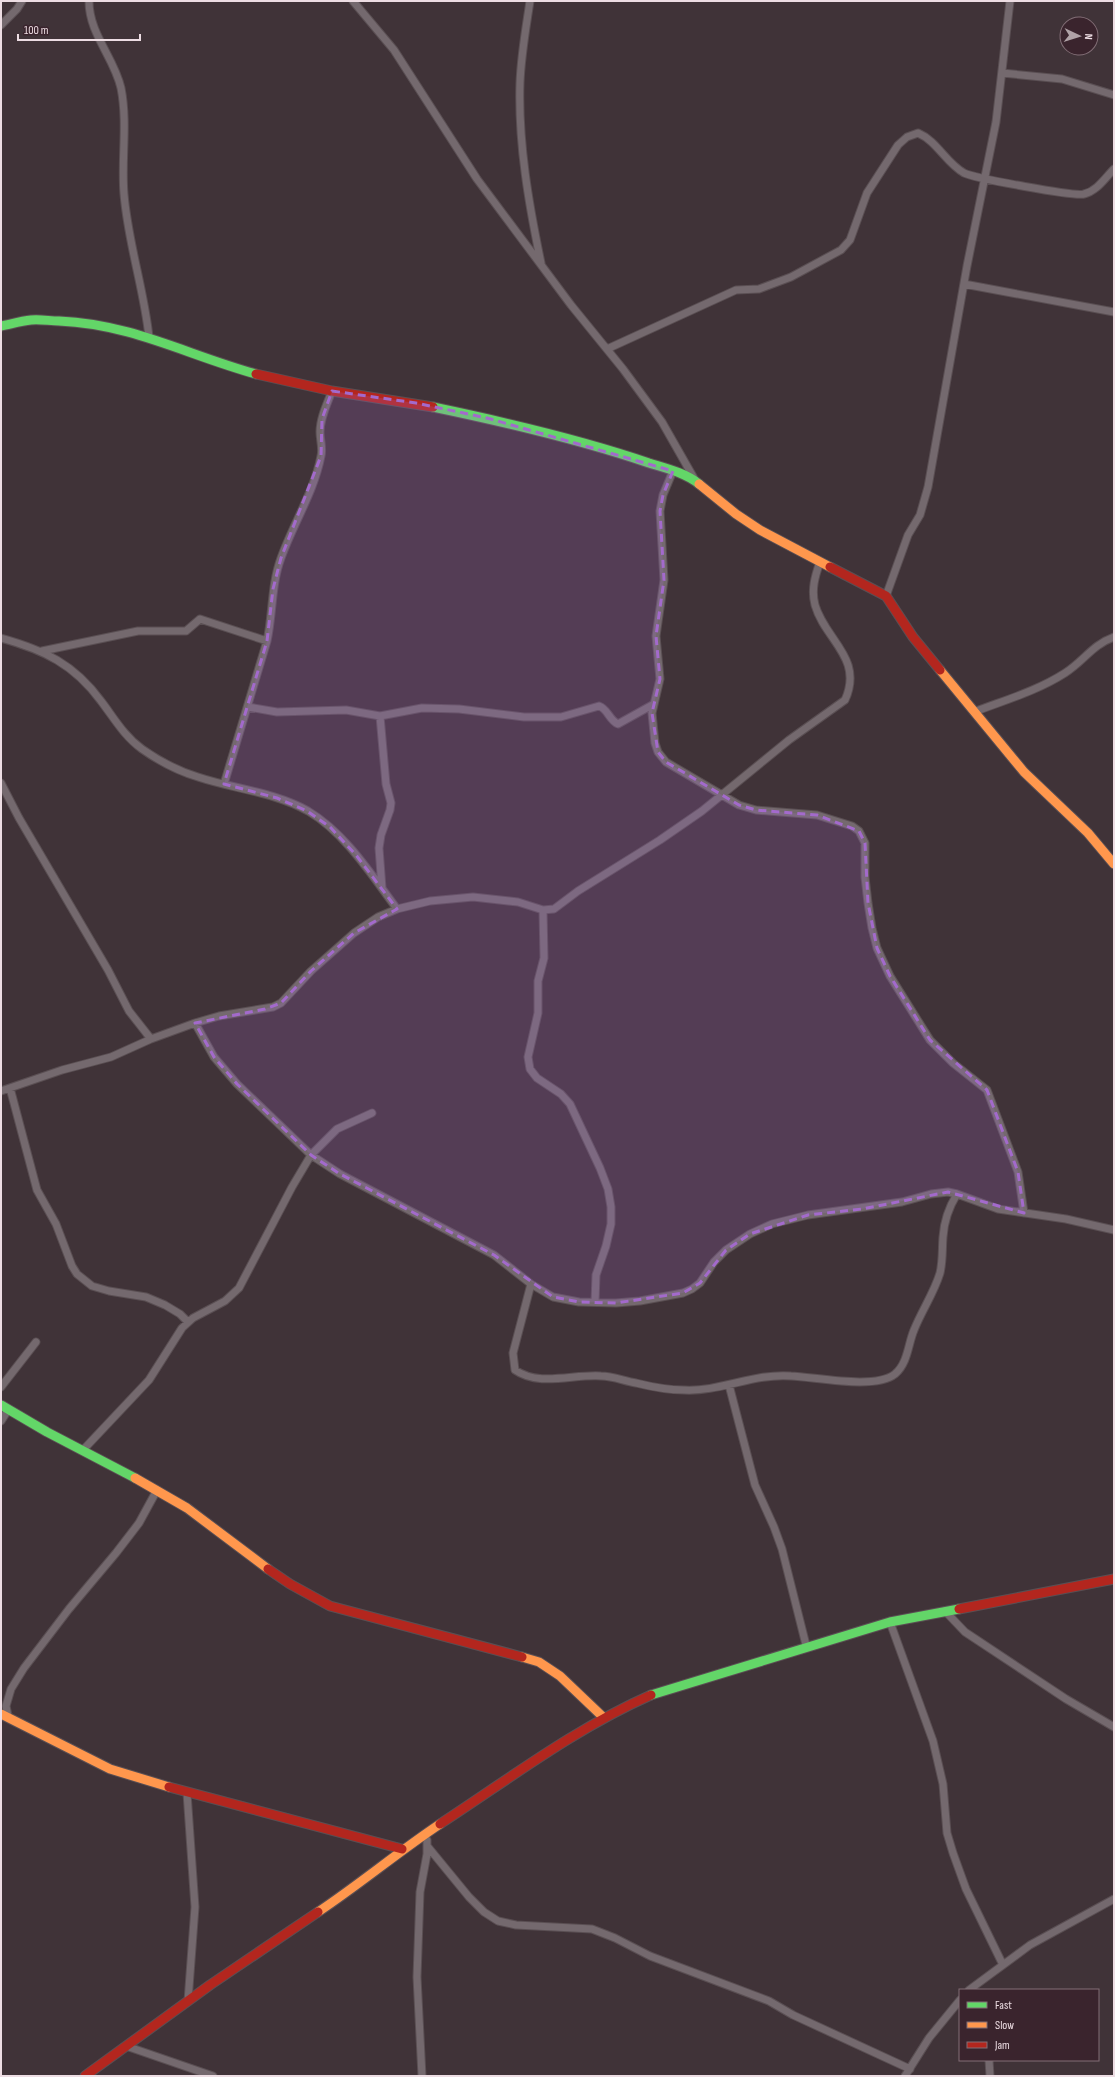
<svg xmlns="http://www.w3.org/2000/svg" width="1115" height="2077" viewBox="0 0 1115 2077" font-family="'Sofia Sans Condensed',sans-serif">
<style>
.lines{fill:none;stroke-linecap:round;stroke-linejoin:round}
.street-casing{stroke:#5a4f53;stroke-width:9}
.fast-casing{stroke:#5a4f53;stroke-width:11}
.slow-casing{stroke:#5a4f53;stroke-width:11}
.jam-casing{stroke:#5a4f53;stroke-width:11}
.street{stroke:#74696e;stroke-width:7}
.fast{stroke:#63d668;stroke-width:9}
.slow{stroke:#ff974d;stroke-width:9}
.jam{stroke:#b3261e;stroke-width:9}
.marked{fill:#a36acc;fill-opacity:0.2;stroke:#a36acc;stroke-width:3;stroke-dasharray:8 5;stroke-linejoin:round}
</style>
<rect width="100%" height="100%" fill="#403338"/>
<g class="lines">
<defs>
<path id="street" d="M 89,1 C 89,34 114,57 121,88 C 128,124 121,159 124,194 C 128,243 144,289 149,337
M 353,1 L 394,50 L 477,179 L 571,305 L 623,369 L 662,422 L 695,480
M 530,1 C 526,28 521,55 520,83 C 518,143 529,205 541,263
M 1,25 L 17,9 L 22,1
M 1002,73 L 1062,79 L 1114,95
M 964,284 L 1114,312
M 607,349 L 736,290 L 759,289 L 791,277 L 841,250 L 850,240 L 867,193 L 898,145 L 907,137 L 918,133 C 937,141 946,163 964,173 C 974,178 1076,197 1084,194 C 1097,191 1105,178 1114,169
M 673,471 L 663,495 L 660,511 L 664,580 L 656,636 L 660,679 L 652,713 L 655,743 L 658,752 L 666,762 L 739,805 L 756,810 L 817,815 L 852,826 L 859,831 L 865,843 L 865,877 L 868,903 L 872,928 L 877,948 L 890,976 L 930,1040 L 953,1063 L 987,1090 L 1018,1172 L 1024,1213
M 886,596 L 908,535 L 920,515 L 928,487 L 967,266 L 996,122 L 1010,1
M 1,638 C 44,650 74,664 101,701 C 114,718 124,736 142,749 C 159,761 178,771 198,777 C 234,789 274,792 308,811 C 345,833 371,874 397,909
M 42,651 L 138,631 L 186,631 L 200,619 L 267,641
M 248,707 L 277,712 L 346,710 L 380,716 L 422,708 L 459,709 L 524,717 L 561,717 L 599,706 C 608,709 609,720 618,724 L 654,704
M 974,712 C 1005,700 1037,691 1065,673 C 1084,661 1092,645 1114,637
M 380,716 L 386,784 L 391,803 L 390,810 L 381,835 L 379,848 L 382,888
M 1,783 L 19,818 L 108,970 L 129,1011 L 151,1039
M 224,784 L 267,641 C 273,614 271,585 281,558 C 293,524 314,492 321,456 C 323,448 320,440 320,432 C 320,418 327,404 332,391
M 543,910 L 544,958 L 538,981 L 538,1013 L 528,1057 L 530,1069 L 537,1078 L 561,1094 L 570,1104 L 600,1168 L 608,1189 L 611,1207 L 611,1224 L 606,1246 L 596,1275 L 595,1302
M 195,1023 L 214,1057 L 237,1084 L 311,1155 L 340,1174 L 494,1255 L 531,1284 L 553,1297 L 579,1302 L 616,1303 L 640,1301 L 683,1293 L 692,1289 L 700,1283 L 714,1262 L 726,1250 L 750,1234 L 772,1224 L 808,1215 L 902,1202 L 931,1194 L 948,1192 L 957,1194 L 998,1209 L 1066,1219 L 1114,1230
M 10,1088 L 37,1190 L 56,1224 L 72,1266 L 77,1274 L 92,1286 L 109,1291 L 146,1297 L 165,1305 L 180,1314 L 188,1322
M 1,1091 L 62,1070 L 111,1057 L 151,1039 L 195,1023 L 219,1016 L 273,1007 L 281,1003 L 311,971 L 354,933 L 378,917 L 397,909 L 430,901 L 473,897 L 518,902 L 543,910 L 554,909 L 578,891 L 660,840 L 702,811 L 789,740 L 845,700 C 864,658 825,640 815,605 C 811,590 815,576 820,562
M 531,1284 L 513,1353 L 515,1370 C 539,1387 573,1374 601,1376 C 613,1376 624,1381 636,1383 C 652,1387 668,1390 684,1390 C 720,1392 754,1373 791,1376 C 816,1377 875,1390 895,1374 C 908,1363 908,1344 914,1330 C 922,1310 934,1293 940,1273 C 943,1260 942,1249 943,1237 C 944,1221 949,1207 957,1194
M 729,1385 L 755,1485 L 774,1527 L 782,1549 L 806,1645
M 1,1387 L 36,1342
M 1,1421 L 8,1410
M 83,1450 L 149,1380 L 182,1328 L 193,1318 L 225,1301 L 239,1288 L 292,1187 L 311,1155 L 337,1129 L 372,1113
M 945,1611 L 965,1632 L 1066,1699 L 1114,1727
M 890,1622 L 933,1741 L 943,1784 L 947,1833 L 953,1853 L 966,1889 L 1003,1965
M 8,1716 L 6,1706 L 11,1689 L 24,1668 L 69,1609 L 116,1553 L 139,1523 L 157,1490
M 187,1793 L 195,1907 L 188,2001
M 428,1847 L 469,1897 L 484,1912 L 498,1921 L 516,1925 L 592,1929 L 615,1938 L 650,1956 L 769,2001 L 793,2015 L 910,2069
M 969,1990 L 1030,1945 L 1114,1899
M 126,2046 L 213,2076
M 989,2060 L 990,2076
M 422,2076 L 417,1977 L 420,1892 L 427,1854 L 427,1840 L 424,1835
M 905,2076 L 929,2038 L 960,2000"/>
<path id="fast" d="M 1,326 C 11,324 21,321 31,320 C 40,319 50,321 59,321 C 132,324 187,355 256,374
M 433,407 C 505,422 579,439 649,463 C 665,468 686,473 699,484
M 1,1405 L 47,1432 L 135,1478
M 651,1695 L 890,1622 L 959,1609"/>
<path id="slow" d="M 699,484 L 736,514 L 760,530 L 830,567
M 940,670 L 1024,772 L 1088,833 L 1114,864
M 135,1478 L 187,1508 L 268,1569
M 522,1657 L 539,1662 L 560,1676 L 603,1717
M 1,1714 L 110,1769 L 169,1787
M 318,1912 C 360,1884 398,1852 440,1824"/>
<path id="jam" d="M 256,374 L 332,391 L 433,407
M 830,567 L 886,596 L 913,637 L 940,670
M 268,1569 L 290,1584 L 330,1606 L 522,1657
M 959,1609 L 1114,1579
M 169,1787 L 402,1849
M 440,1824 C 509,1779 576,1728 651,1695
M 85,2076 L 210,1985 L 318,1912"/>
</defs>
<use href="#street" class="street-casing"/>
<use href="#fast" class="fast-casing"/>
<use href="#slow" class="slow-casing"/>
<use href="#jam" class="jam-casing"/>
<use href="#street" class="street"/>
<use href="#fast" class="fast"/>
<use href="#slow" class="slow"/>
<use href="#jam" class="jam"/>
</g>
<path class="marked" d="M 332,391 L 416,403 L 487,418 L 673,471 L 663,495 L 660,511 L 664,580 L 656,636 L 660,679 L 652,713 L 658,752 L 666,762 L 739,805 L 756,810 L 817,815 L 859,831 L 865,843 L 868,903 L 877,948 L 890,976 L 930,1040 L 987,1090 L 1018,1172 L 1024,1213 L 948,1192 L 862,1209 L 808,1215 L 750,1234 L 726,1250 L 700,1283 L 683,1293 L 616,1303 L 579,1302 L 553,1297 L 494,1255 L 340,1174 L 311,1155 L 237,1084 L 214,1057 L 195,1023 L 265,1009 L 281,1003 L 311,971 L 354,933 L 397,909 L 356,855 L 330,827 L 307,811 L 277,798 L 224,784 L 267,641 L 273,589 L 281,558 L 321,456 L 322,419 Z"/>
<rect width="1115" height="2077" fill="none" stroke="#eddde3" stroke-width="4"/>
<rect x="959" y="1989" width="140" height="72" fill="#3a242d" stroke="#826e76"/>
<rect x="967" y="2002" width="20" height="6" fill="#63d668" stroke="#826e76"/>
<text x="995" y="2009" font-size="12" fill="#eddde3">Fast</text>
<rect x="967" y="2022" width="20" height="6" fill="#ff974d" stroke="#826e76"/>
<text x="995" y="2029" font-size="12" fill="#eddde3">Slow</text>
<rect x="967" y="2042" width="20" height="6" fill="#b3261e" stroke="#826e76"/>
<text x="995" y="2049" font-size="12" fill="#eddde3">Jam</text>
<g transform="translate(1079 36) rotate(94)"><circle r="19" fill="#3a242d" stroke="#826e76"/>
<path d="M0-3L7 15L0 10L-7 15Z" fill="#b0a2a7"/>
<text y="-6" font-size="11" font-weight="bold" text-anchor="middle" fill="#eddde3">N</text>
</g>
<path d="M18 34v6h122v-6" fill="none" stroke="#eddde3" stroke-width="2"/>
<text x="24" y="34" font-size="12" fill="#eddde3" stroke="#3a242d" stroke-width="3" paint-order="stroke">100 m</text>
</svg>
